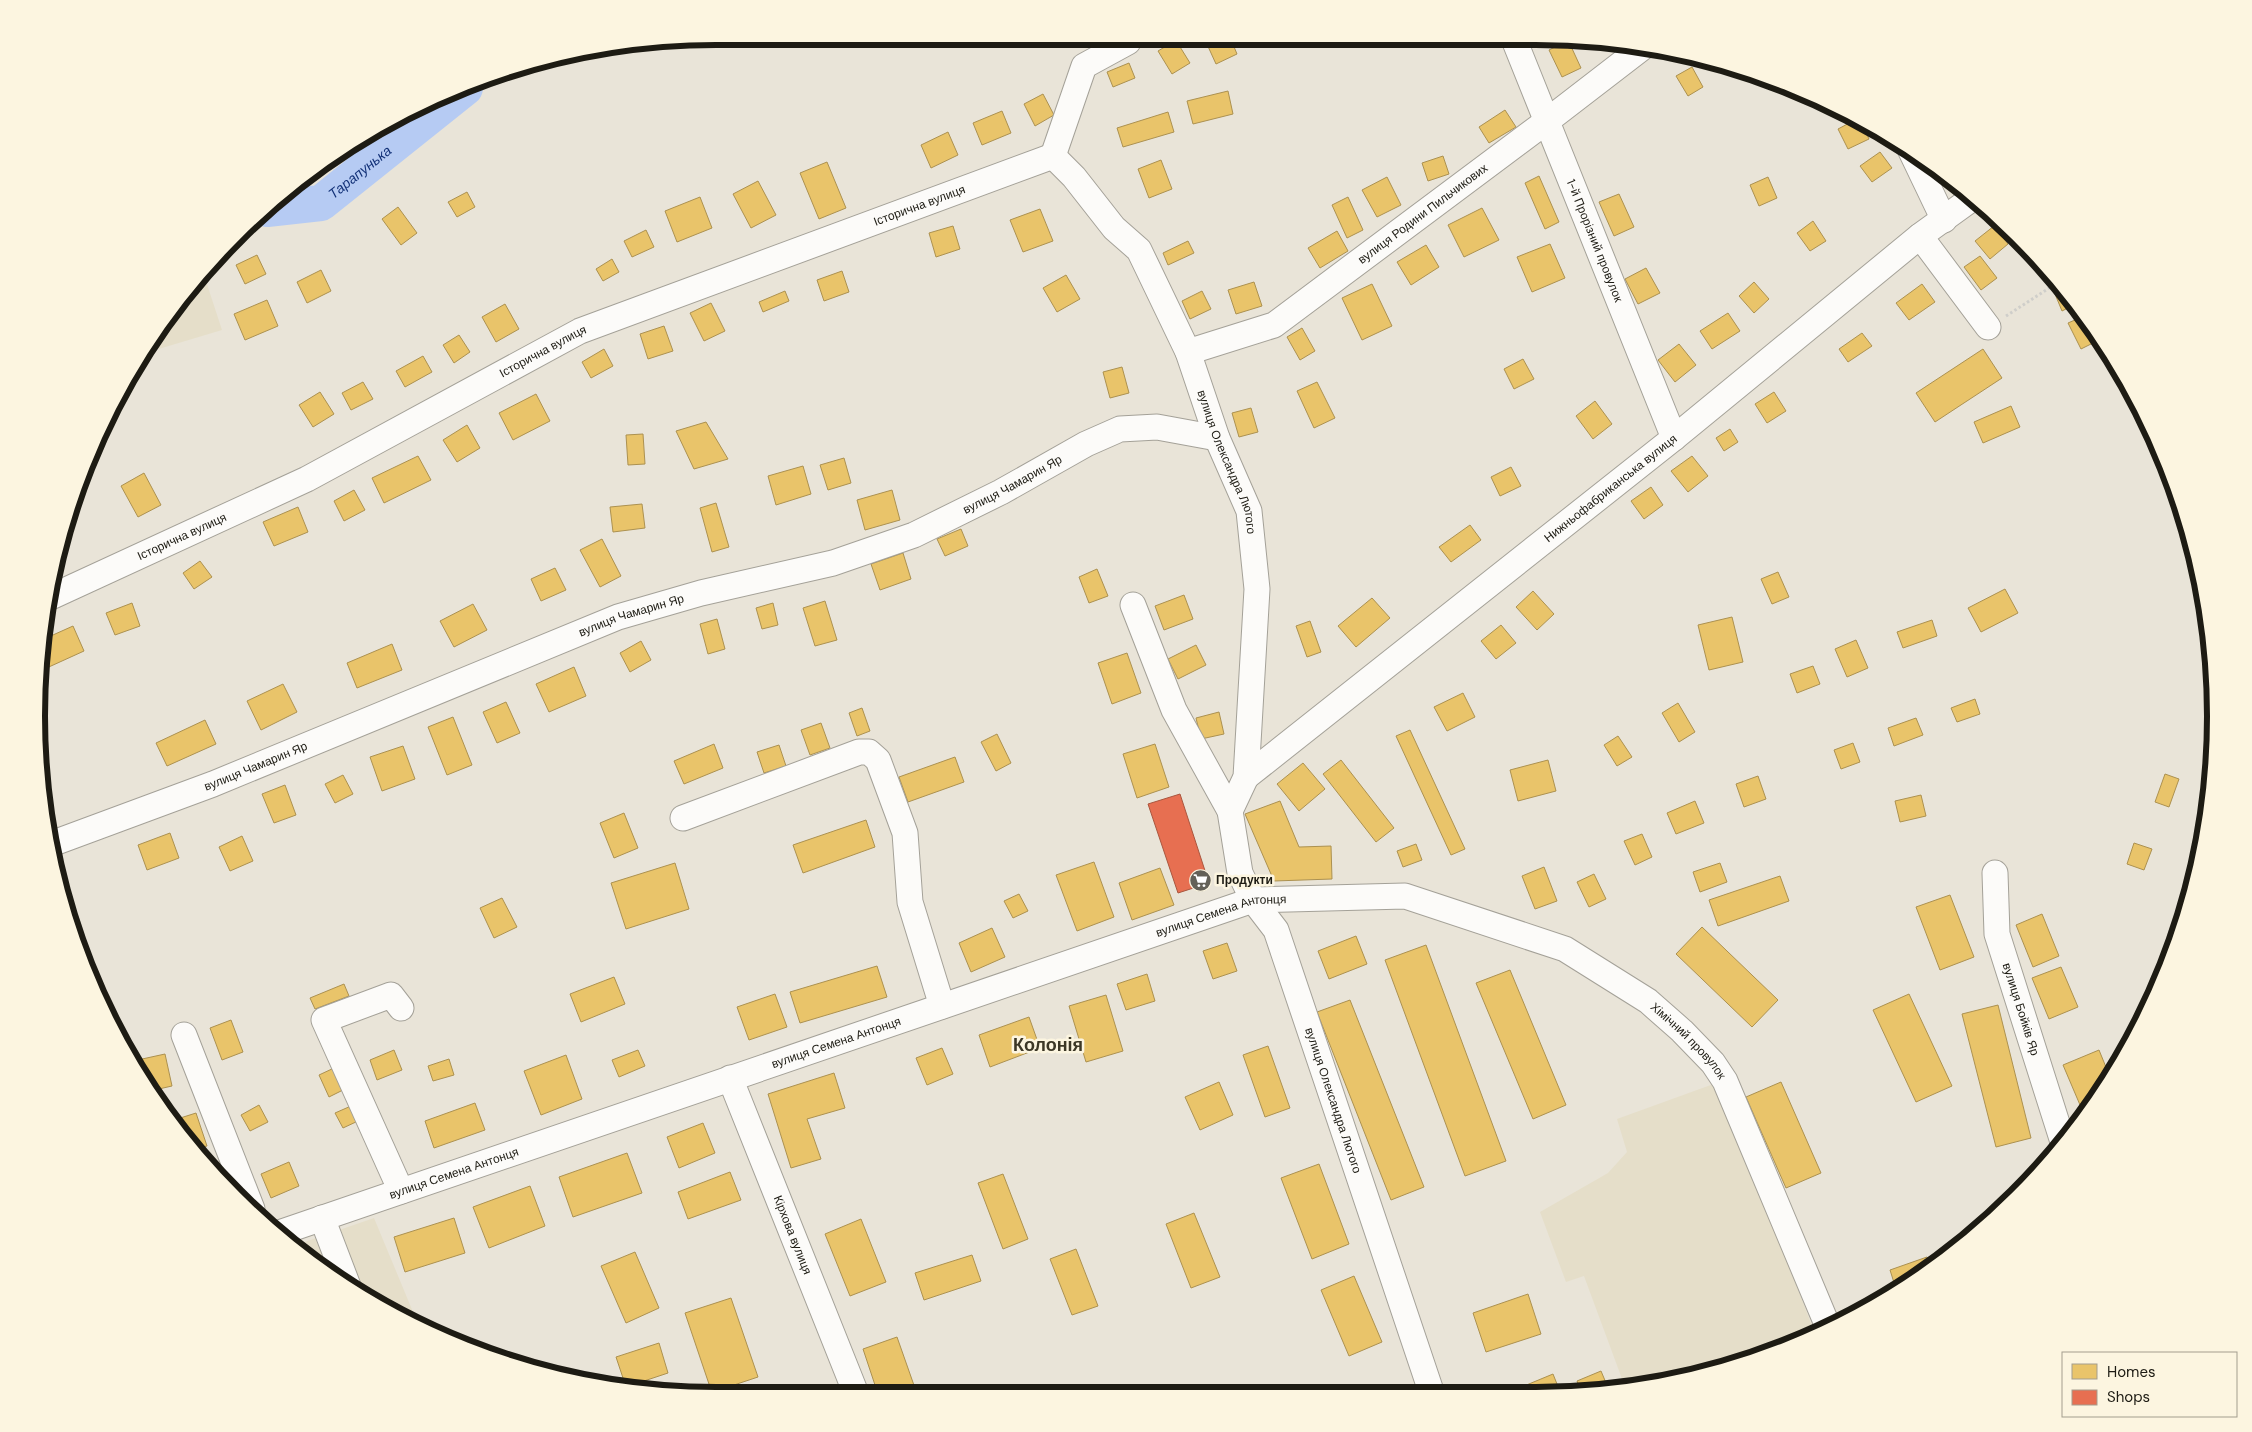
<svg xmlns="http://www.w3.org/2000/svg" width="2252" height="1432" viewBox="0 0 2252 1432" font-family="'DM Sans',sans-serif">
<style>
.built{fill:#e5dec9}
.homes{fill:#e9c46a;stroke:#ac9150}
.shops{fill:#e76f51;stroke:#aa563e}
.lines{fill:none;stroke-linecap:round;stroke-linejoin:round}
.river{stroke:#b6cbf3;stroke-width:36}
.minor-casing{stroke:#a4a198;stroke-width:27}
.path{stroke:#cfceca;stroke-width:3;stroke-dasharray:2.5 2.5;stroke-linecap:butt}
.minor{stroke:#fcfbf9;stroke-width:25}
.labels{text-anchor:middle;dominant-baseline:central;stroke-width:5;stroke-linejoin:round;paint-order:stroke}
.street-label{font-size:12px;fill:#1d1b13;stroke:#fcf5e0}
.poi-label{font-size:12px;font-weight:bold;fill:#1d1b13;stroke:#fcf5e0;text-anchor:start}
.water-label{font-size:14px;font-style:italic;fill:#133278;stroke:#fcf5e0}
.district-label{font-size:18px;font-weight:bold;fill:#3c3726;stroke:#fcf5e0}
.rim{fill:none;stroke:#1d1b13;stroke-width:6}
</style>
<rect width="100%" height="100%" fill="#e9e4d8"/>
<path class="built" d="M 408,117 L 379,137 L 298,184 L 338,151 Z
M 203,272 L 222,330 L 142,354 L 177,302 Z
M 1719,1082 L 1815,1334 L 1712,1373 L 1625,1387 L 1584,1276 L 1566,1282 L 1540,1212 L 1608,1173 L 1627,1152 L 1617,1119 Z
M 374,1218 L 418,1324 L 339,1281 L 293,1246 Z"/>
<path class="homes" d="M 1173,42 L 1177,42 L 1190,63 L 1172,74 L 1158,51 Z
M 1206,42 L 1232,42 L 1237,54 L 1216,64 Z
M 1565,42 L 1569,42 L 1581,68 L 1562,77 L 1549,50 Z
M 1129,63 L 1135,78 L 1113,87 L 1107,72 Z
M 1692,67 L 1703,87 L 1688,96 L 1676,76 Z
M 1791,87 L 1796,88 L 1802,91 L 1794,95 Z
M 1228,91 L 1233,114 L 1193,124 L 1187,101 Z
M 1043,94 L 1054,115 L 1035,126 L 1024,104 Z
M 1505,110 L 1516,127 L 1489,143 L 1479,127 Z
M 1002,111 L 1011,133 L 982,145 L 973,123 Z
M 1168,112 L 1174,132 L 1123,147 L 1117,128 Z
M 1855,120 L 1861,122 L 1869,139 L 1848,149 L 1838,129 Z
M 948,132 L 958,155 L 931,168 L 921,145 Z
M 1880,152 L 1892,168 L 1872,182 L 1860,166 Z
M 1443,156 L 1449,174 L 1428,181 L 1422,163 Z
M 1161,160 L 1172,189 L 1149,198 L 1138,169 Z
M 827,162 L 846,208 L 819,219 L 800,173 Z
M 1539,176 L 1559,222 L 1545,229 L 1525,183 Z
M 1387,177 L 1401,205 L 1377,217 L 1362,190 Z
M 1768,177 L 1777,198 L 1759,206 L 1750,185 Z
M 758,181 L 776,215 L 751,228 L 733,194 Z
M 467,192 L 475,207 L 457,217 L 448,202 Z
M 1619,194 L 1634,227 L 1614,236 L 1599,202 Z
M 700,197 L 712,228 L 677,242 L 665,211 Z
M 1348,197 L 1363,230 L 1347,238 L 1332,205 Z
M 398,207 L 417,233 L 401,245 L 382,219 Z
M 1482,208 L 1499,240 L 1464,257 L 1448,225 Z
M 1040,209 L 1053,241 L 1023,252 L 1010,220 Z
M 1813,221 L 1826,241 L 1810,251 L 1797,233 Z
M 953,226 L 960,249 L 936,257 L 929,233 Z
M 1994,226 L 2008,244 L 1990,259 L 1975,241 Z
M 646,230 L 654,247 L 632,257 L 624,241 Z
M 1337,231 L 1348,251 L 1320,268 L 1308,248 Z
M 1188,241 L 1194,253 L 1168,265 L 1163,253 Z
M 1550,244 L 1565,278 L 1532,292 L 1517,257 Z
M 1426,245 L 1439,267 L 1411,285 L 1397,262 Z
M 257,255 L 266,274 L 245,284 L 236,265 Z
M 1980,256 L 1997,278 L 1981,290 L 1964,267 Z
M 612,259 L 619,272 L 603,281 L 596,269 Z
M 1646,268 L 1660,293 L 1638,304 L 1625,279 Z
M 321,270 L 331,291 L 307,303 L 297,282 Z
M 842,271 L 849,292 L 824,301 L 817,280 Z
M 1066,275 L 1080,299 L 1057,312 L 1043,288 Z
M 1254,282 L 1262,306 L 1236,314 L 1228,290 Z
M 1754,282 L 1769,299 L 1754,313 L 1739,296 Z
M 1372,284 L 1392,326 L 1362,340 L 1342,298 Z
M 1922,284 L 1935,302 L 1909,320 L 1896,303 Z
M 2064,290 L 2076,304 L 2062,311 L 2055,294 Z
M 785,291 L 789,301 L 763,312 L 759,302 Z
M 1202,291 L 1211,309 L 1190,319 L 1182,301 Z
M 267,300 L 278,326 L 245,340 L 234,314 Z
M 711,303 L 725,331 L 704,341 L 690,313 Z
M 505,304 L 519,329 L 496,342 L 482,317 Z
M 1728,313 L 1740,331 L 1712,349 L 1700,331 Z
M 2084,316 L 2099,340 L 2081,349 L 2068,323 Z
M 664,326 L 673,351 L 648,359 L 640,334 Z
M 1302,328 L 1315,351 L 1300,360 L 1287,337 Z
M 1862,333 L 1872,346 L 1848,362 L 1839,349 Z
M 459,335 L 470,352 L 454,363 L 443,345 Z
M 1679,344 L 1696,365 L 1675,382 L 1658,360 Z
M 604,349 L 613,366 L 591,378 L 582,362 Z
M 1983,349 L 2002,378 L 1935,422 L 1916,393 Z
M 423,356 L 432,372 L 405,387 L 396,371 Z
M 1523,359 L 1534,379 L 1514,389 L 1504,369 Z
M 1122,367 L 1129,393 L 1110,398 L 1103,372 Z
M 363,382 L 373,399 L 351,410 L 342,393 Z
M 1317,382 L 1335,418 L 1314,428 L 1297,391 Z
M 320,392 L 334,414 L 313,427 L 299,405 Z
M 1774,392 L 1786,411 L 1767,423 L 1755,404 Z
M 536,394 L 550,421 L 513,440 L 499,413 Z
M 1595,401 L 1612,424 L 1593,439 L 1576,416 Z
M 2011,406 L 2020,427 L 1983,443 L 1974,422 Z
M 1251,408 L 1258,432 L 1239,437 L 1232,413 Z
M 706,422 L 728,459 L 694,469 L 676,431 Z
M 467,425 L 480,448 L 457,462 L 443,440 Z
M 1730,429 L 1738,442 L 1724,451 L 1716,438 Z
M 643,434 L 645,464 L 628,465 L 626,435 Z
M 418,456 L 431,480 L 384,503 L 372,478 Z
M 1692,456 L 1708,476 L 1688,492 L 1671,471 Z
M 844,458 L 851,483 L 828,490 L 820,465 Z
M 803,466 L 811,494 L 776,505 L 768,476 Z
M 1511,467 L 1521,486 L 1500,496 L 1491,477 Z
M 144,473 L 161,505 L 138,517 L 121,486 Z
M 1651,487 L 1663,505 L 1644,519 L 1631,501 Z
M 354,490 L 365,510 L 344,521 L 334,501 Z
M 892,490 L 900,520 L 865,530 L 857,500 Z
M 716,503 L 729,547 L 712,552 L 700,508 Z
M 642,504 L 645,528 L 613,532 L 610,507 Z
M 298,507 L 308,532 L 274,546 L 263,522 Z
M 1470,525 L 1481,540 L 1451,562 L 1439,547 Z
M 961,529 L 968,546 L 945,556 L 937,539 Z
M 602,539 L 621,576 L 600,587 L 580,550 Z
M 903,553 L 911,579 L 880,590 L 871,564 Z
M 200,561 L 212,577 L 194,589 L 183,573 Z
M 555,568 L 566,590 L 541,601 L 531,579 Z
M 1097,569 L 1108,596 L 1089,603 L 1079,577 Z
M 1778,572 L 1789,597 L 1772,604 L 1761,579 Z
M 2005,589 L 2018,613 L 1981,632 L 1968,608 Z
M 1533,591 L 1554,614 L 1537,630 L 1516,607 Z
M 1184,595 L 1193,619 L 1164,630 L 1155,606 Z
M 1372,598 L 1390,618 L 1356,647 L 1338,626 Z
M 825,601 L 837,640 L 815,646 L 803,608 Z
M 132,603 L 140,626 L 115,635 L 106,613 Z
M 773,603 L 778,625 L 762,629 L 756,608 Z
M 473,604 L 487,630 L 454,647 L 440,621 Z
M 1732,617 L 1743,662 L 1709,670 L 1698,625 Z
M 717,619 L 725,649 L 708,654 L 700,624 Z
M 1932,620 L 1937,636 L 1903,648 L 1897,632 Z
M 1310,621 L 1321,652 L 1307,657 L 1296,626 Z
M 1501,625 L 1516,643 L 1496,659 L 1481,641 Z
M 73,626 L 84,651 L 40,671 L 44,639 Z
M 1856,640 L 1868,668 L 1847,677 L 1835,649 Z
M 641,641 L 651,660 L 630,672 L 620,653 Z
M 392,644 L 402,670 L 357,688 L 347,663 Z
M 1196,645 L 1206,665 L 1178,679 L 1168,659 Z
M 1127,653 L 1141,693 L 1112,704 L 1098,663 Z
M 1813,666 L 1820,684 L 1797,693 L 1790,674 Z
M 574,667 L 586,696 L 549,712 L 536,684 Z
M 283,684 L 297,712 L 261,730 L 247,701 Z
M 1463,693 L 1475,717 L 1447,731 L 1434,707 Z
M 1975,699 L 1980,714 L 1957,722 L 1951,708 Z
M 506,702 L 520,733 L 497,743 L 483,712 Z
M 1678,703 L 1695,732 L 1679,742 L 1662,713 Z
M 862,708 L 870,731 L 857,736 L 849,713 Z
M 1219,712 L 1224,734 L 1201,739 L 1196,718 Z
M 453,717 L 472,765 L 447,775 L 428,727 Z
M 1916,718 L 1923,735 L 1894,746 L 1888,728 Z
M 205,720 L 216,744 L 167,766 L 156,743 Z
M 821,723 L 830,748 L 810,755 L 801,730 Z
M 1410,730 L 1465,849 L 1451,855 L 1396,736 Z
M 997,734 L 1011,763 L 996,771 L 981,742 Z
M 1618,736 L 1632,757 L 1617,766 L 1604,745 Z
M 1853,743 L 1860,762 L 1841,769 L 1834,750 Z
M 714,744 L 723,768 L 684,784 L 674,761 Z
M 1155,744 L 1169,787 L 1137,798 L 1123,754 Z
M 779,745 L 786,766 L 764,773 L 757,752 Z
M 403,746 L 415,779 L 382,791 L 370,757 Z
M 955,757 L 964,782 L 908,802 L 899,777 Z
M 1341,760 L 1394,828 L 1376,842 L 1323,774 Z
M 1548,760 L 1556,791 L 1518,801 L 1510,770 Z
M 1303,763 L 1325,789 L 1299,811 L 1277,784 Z
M 2165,774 L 2179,779 L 2169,807 L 2155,802 Z
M 343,775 L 353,794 L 335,803 L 325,784 Z
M 43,776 L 50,793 L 43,795 L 40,777 Z
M 1758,776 L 1766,799 L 1744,807 L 1736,784 Z
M 285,785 L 296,815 L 274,823 L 262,794 Z
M 1921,795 L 1926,816 L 1900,822 L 1895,801 Z
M 1280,801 L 1299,847 L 1331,846 L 1332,879 L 1274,881 L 1245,814 Z
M 1695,801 L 1704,823 L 1676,834 L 1667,813 Z
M 624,813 L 638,848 L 614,858 L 600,823 Z
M 866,820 L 875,847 L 803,873 L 793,845 Z
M 170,833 L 179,858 L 147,870 L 138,845 Z
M 1642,834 L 1652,857 L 1635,865 L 1624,841 Z
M 242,836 L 253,861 L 230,871 L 219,847 Z
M 2134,843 L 2152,849 L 2144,870 L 2127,864 Z
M 1416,844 L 1422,860 L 1403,867 L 1397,851 Z
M 1094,862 L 1114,917 L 1077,931 L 1056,875 Z
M 675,863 L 689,909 L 626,929 L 611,883 Z
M 1720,863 L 1727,882 L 1700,892 L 1693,872 Z
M 1544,867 L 1557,901 L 1535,909 L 1522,876 Z
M 1160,868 L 1174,905 L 1132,920 L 1119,883 Z
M 1594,874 L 1606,899 L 1589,907 L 1577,882 Z
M 1780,876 L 1789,901 L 1718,926 L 1709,900 Z
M 57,878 L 63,896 L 61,896 L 59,892 Z
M 1019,894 L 1028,911 L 1013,918 L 1004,901 Z
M 1950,895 L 1974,957 L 1940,970 L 1916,907 Z
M 502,898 L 517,927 L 494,938 L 480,908 Z
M 2042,914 L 2059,956 L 2033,967 L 2016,925 Z
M 1702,927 L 1778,1000 L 1752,1027 L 1676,954 Z
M 992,928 L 1005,957 L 971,972 L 959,943 Z
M 1356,936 L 1367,964 L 1329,979 L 1318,951 Z
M 1227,943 L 1237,971 L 1213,979 L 1203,951 Z
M 1426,945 L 1506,1161 L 1465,1176 L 1385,960 Z
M 877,966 L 887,997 L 800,1023 L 790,992 Z
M 2061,967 L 2078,1007 L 2049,1019 L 2032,978 Z
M 1510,970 L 1566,1105 L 1533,1119 L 1476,983 Z
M 1147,974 L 1155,1001 L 1126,1010 L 1117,984 Z
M 614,977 L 625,1004 L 581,1022 L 570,994 Z
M 344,984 L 349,996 L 315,1009 L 310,998 Z
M 775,994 L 787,1027 L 749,1040 L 737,1007 Z
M 1909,994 L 1952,1086 L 1916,1102 L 1873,1010 Z
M 1106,995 L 1123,1051 L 1086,1062 L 1069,1006 Z
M 1350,1000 L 1424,1187 L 1391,1200 L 1317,1012 Z
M 109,1004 L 116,1028 L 103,1005 Z
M 1998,1005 L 2031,1138 L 1996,1147 L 1962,1014 Z
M 1029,1017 L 1040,1048 L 990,1067 L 979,1035 Z
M 231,1020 L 243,1052 L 222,1060 L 210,1028 Z
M 1268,1046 L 1290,1108 L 1265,1117 L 1243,1055 Z
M 942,1048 L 953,1074 L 927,1085 L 916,1058 Z
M 394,1050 L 402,1070 L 377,1080 L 370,1060 Z
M 638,1050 L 645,1066 L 619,1077 L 612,1060 Z
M 2099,1050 L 2110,1077 L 2083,1112 L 2063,1065 Z
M 165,1054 L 172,1086 L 150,1091 L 133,1061 Z
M 566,1055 L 582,1099 L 541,1115 L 524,1071 Z
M 449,1059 L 454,1075 L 433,1081 L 428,1066 Z
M 334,1068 L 343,1090 L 329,1097 L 319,1075 Z
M 834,1073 L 845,1108 L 807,1119 L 821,1159 L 791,1168 L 768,1094 Z
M 1219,1082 L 1233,1115 L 1200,1130 L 1185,1097 Z
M 1781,1082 L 1821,1173 L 1786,1188 L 1746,1097 Z
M 475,1103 L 485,1130 L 434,1148 L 425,1121 Z
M 259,1105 L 268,1122 L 250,1131 L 241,1115 Z
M 351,1106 L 358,1121 L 343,1128 L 335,1113 Z
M 196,1113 L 207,1146 L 199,1148 L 174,1120 Z
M 703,1123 L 715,1153 L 679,1168 L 667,1137 Z
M 627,1153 L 642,1193 L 573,1217 L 559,1177 Z
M 289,1162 L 299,1186 L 271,1198 L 261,1174 Z
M 1319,1164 L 1349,1244 L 1312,1259 L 1281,1178 Z
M 730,1172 L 741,1200 L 688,1219 L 678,1192 Z
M 1003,1174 L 1028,1239 L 1003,1249 L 978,1183 Z
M 530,1186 L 545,1226 L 489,1248 L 473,1207 Z
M 1194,1213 L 1220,1277 L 1191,1288 L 1166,1224 Z
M 454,1218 L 465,1253 L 405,1272 L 394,1237 Z
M 861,1219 L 886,1282 L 850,1296 L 825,1234 Z
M 1076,1249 L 1098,1306 L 1072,1315 L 1050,1259 Z
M 635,1252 L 659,1308 L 626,1323 L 601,1266 Z
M 972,1255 L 981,1281 L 924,1300 L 915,1273 Z
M 1927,1257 L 1931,1267 L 1896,1289 L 1890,1270 Z
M 1354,1276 L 1382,1342 L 1349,1356 L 1321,1290 Z
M 1528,1294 L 1541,1334 L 1486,1352 L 1473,1313 Z
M 731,1298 L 758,1377 L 719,1390 L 711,1390 L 685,1313 Z
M 897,1337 L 916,1391 L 877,1391 L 863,1349 Z
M 659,1343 L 668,1373 L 626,1387 L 616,1357 Z
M 1601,1371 L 1609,1390 L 1582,1394 L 1577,1381 Z
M 1553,1374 L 1561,1394 L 1527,1394 L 1524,1386 Z"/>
<path class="shops" d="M 1180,794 L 1209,883 L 1178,893 L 1148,804 Z"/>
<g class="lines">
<path class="river" id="s1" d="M 267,209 L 321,203 L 465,88"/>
<defs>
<g id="minor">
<path id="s2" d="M 1515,42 L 1674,438"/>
<path d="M 1910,149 L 1944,220"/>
<path id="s3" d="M 1053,156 L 1074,177 L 1114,228 L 1139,250 L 1188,352 L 1217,438 L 1249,511 L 1257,589 L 1246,777 L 1230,811 L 1240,873 L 1253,900 L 1276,930 L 1432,1394"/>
<path d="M 1053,156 L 1084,66 L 1128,42"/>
<path d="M 1920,236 L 1988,327"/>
<path id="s4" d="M 1188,352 L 1274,325 L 1547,121 L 1643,47"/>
<path id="s5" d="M 53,596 L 307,479 L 580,331 L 1053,156"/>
<path d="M 1133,605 L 1174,710 L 1230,811"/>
<path id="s6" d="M 1246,777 L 1674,438 L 1920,236 L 1974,197"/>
<path d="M 683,818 L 859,752 L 869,752 L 878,760 L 905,833 L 910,902 L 942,1006"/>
<path id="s7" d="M 51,844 L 213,784 L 618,617 L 701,593 L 833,563 L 914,535 L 1001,492 L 1086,444 L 1120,429 L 1157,427 L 1217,438"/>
<path id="s8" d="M 1995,873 L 1997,934 L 2063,1142"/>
<path d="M 401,1008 L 391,995 L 324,1020 L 401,1191"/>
<path d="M 184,1035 L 252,1209"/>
<path id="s9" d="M 730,1078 L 855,1391"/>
<path d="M 322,1218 L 348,1286"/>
<path id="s10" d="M 276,1234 L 1253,900 L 1405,896 L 1565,949 L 1648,1001 L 1682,1031 L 1713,1063 L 1725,1081 L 1829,1329"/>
</g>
</defs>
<use href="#minor" class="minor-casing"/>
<path class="path" d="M 2006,316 L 2057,283"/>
<use href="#minor" class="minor"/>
</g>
<defs>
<symbol id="supermarket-disc" viewBox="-11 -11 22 22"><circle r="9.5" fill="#646158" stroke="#fcf5e0"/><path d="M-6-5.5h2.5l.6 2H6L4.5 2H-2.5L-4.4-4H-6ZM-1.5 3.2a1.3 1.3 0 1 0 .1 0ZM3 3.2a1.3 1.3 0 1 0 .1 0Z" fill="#fff"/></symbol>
</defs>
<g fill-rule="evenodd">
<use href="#supermarket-disc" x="1188" y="868" width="25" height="25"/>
</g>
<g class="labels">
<g class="street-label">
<text stroke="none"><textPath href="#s5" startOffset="952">Історична вулиця</textPath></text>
<text stroke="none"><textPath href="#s4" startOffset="276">вулиця Родини Пильчикових</textPath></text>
<text stroke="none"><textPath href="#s2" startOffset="214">1-й Прорізний провулок</textPath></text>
<text stroke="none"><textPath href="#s5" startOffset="548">Історична вулиця</textPath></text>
<text stroke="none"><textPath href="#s3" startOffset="358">вулиця Олександра Лютого</textPath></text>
<text stroke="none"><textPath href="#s7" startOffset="1029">вулиця Чамарин Яр</textPath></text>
<text stroke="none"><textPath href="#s6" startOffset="465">Нижньофабриканська вулиця</textPath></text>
<text stroke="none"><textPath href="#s5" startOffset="142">Історична вулиця</textPath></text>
<text stroke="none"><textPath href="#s7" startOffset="624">вулиця Чамарин Яр</textPath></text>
<text stroke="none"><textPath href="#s7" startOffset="219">вулиця Чамарин Яр</textPath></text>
<text stroke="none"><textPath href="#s10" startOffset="998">вулиця Семена Антонця</textPath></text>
<text stroke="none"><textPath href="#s8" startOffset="140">вулиця Бойків Яр</textPath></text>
<text stroke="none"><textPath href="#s10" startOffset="592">вулиця Семена Антонця</textPath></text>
<text stroke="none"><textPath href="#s10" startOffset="1508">Хімічний провулок</textPath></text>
<text stroke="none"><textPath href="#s3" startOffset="1026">вулиця Олександра Лютого</textPath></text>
<text stroke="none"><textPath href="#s10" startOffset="188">вулиця Семена Антонця</textPath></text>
<text stroke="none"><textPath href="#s9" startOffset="169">Кірхова вулиця</textPath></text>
</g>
<g class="poi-label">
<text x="1216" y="880">Продукти</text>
</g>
<g class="water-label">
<text stroke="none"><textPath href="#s1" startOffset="104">Тарапунька</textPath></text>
</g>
<g class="district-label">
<text x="1048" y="1045">Колонія</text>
</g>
</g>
<path d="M0 0H2252V1432H0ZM716 45H1536A671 671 0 0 1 2207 716V716A671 671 0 0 1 1536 1387H716A671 671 0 0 1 45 716V716A671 671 0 0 1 716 45Z" fill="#fcf5e0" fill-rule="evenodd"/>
<path class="rim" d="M716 45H1536A671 671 0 0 1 2207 716V716A671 671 0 0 1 1536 1387H716A671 671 0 0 1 45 716V716A671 671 0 0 1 716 45Z"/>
<rect x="2062" y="1352" width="175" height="65" fill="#fcf5e0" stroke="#a39e8e"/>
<rect x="2072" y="1364" width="25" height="15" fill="#e9c46a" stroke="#a39e8e"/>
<text x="2107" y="1377" font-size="15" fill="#1d1b13">Homes</text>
<rect x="2072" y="1390" width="25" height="15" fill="#e76f51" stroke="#a39e8e"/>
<text x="2107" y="1402" font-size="15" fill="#1d1b13">Shops</text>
</svg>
